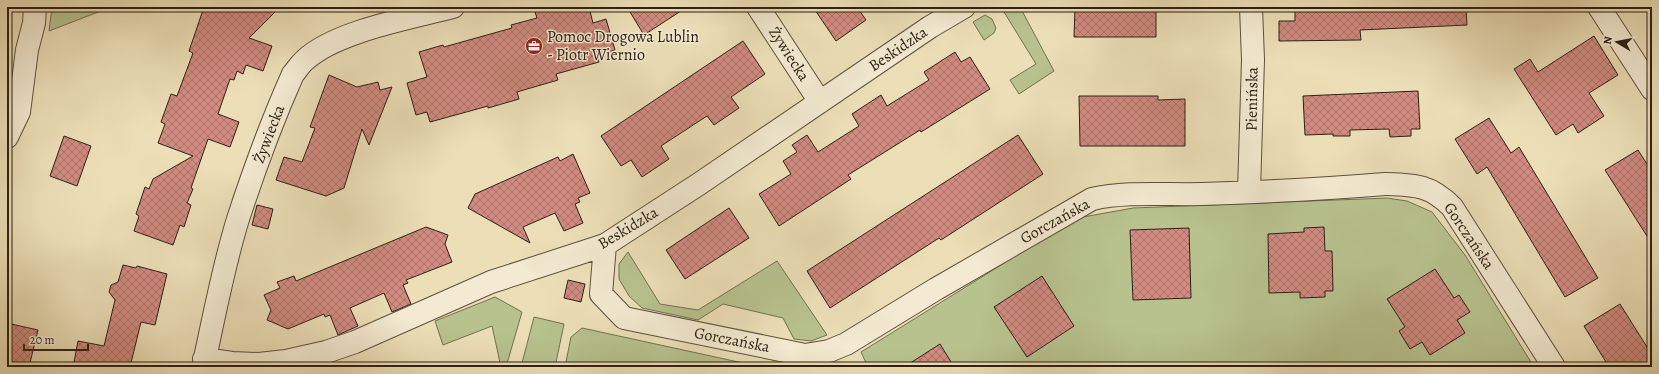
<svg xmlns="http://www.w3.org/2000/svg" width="1659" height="374" viewBox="0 0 1659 374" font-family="Alegreya,serif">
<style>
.grass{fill:#b7c28f;stroke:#727151}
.building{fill:url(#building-cross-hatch);stroke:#2d2013}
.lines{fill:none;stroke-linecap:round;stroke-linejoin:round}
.minor-casing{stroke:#5d503c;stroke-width:24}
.minor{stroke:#f3ead1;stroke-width:22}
.labels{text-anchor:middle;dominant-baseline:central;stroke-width:3;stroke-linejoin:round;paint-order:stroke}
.poi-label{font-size:16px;fill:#2d2013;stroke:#f3ead1;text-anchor:start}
.street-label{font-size:16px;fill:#2d2013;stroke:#f3ead1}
</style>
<defs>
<pattern id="building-cross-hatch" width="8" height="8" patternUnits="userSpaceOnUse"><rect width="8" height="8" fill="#d18b80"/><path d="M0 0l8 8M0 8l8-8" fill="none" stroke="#aa7168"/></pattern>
</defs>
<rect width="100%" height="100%" fill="#ecdfb8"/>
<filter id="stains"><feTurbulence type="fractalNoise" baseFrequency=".005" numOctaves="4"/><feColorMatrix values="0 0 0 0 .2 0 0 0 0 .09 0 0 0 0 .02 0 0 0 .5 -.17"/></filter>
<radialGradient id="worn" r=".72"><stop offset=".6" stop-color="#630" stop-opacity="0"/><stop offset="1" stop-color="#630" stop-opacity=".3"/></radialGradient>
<path class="grass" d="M 52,7 L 111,7 L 49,31 Z
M 1008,7 L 1020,7 L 1054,71 L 1019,94 L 1010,80 L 1036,64 L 1004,12 L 1009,9 Z
M 985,15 L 992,19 L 996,28 L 994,33 L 984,40 L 973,22 Z
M 1387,198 L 1407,201 L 1432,212 L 1465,255 L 1534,367 L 864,367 L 867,365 L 861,352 L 1051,234 L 1083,217 L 1133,208 Z
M 628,252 L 660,304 L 698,310 L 777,261 L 827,335 L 811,341 L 794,339 L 783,318 L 723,304 L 698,320 L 642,308 L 629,296 L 619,279 L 619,264 Z
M 495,297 L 522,312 L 506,367 L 501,367 L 492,326 L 443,345 L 435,321 Z
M 534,317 L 564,324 L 555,367 L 521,367 Z
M 582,328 L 743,363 L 763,367 L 565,367 L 571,337 Z"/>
<path class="building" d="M 204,7 L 280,7 L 249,38 L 272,46 L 263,71 L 246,65 L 243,74 L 237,71 L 234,80 L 230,79 L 218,114 L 239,122 L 230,147 L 208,139 L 191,188 L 193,189 L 187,203 L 191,205 L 184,227 L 180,225 L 173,245 L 134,231 L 139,216 L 136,214 L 145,187 L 149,189 L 153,179 L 193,156 L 158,143 L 165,124 L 161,122 L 171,94 L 177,96 L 193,53 L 189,51 Z
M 554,7 L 589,7 L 593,23 L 606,19 L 615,50 L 597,56 L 599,62 L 556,74 L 558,80 L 517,92 L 519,99 L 488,108 L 488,106 L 430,122 L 427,112 L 416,115 L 407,83 L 427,77 L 419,52 L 443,45 L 444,47 L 512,28 L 511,25 L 537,18 L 535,12 Z
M 627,7 L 687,7 L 644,35 Z
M 813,7 L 857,7 L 866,20 L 836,41 Z
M 1075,7 L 1156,7 L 1156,37 L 1074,37 Z
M 1300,7 L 1466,7 L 1467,25 L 1360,30 L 1361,40 L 1279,41 L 1279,21 L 1295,21 L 1295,9 L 1300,9 Z
M 1594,36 L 1618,75 L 1589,93 L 1604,116 L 1578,133 L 1573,124 L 1556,135 L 1514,69 L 1530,59 L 1538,72 Z
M 743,41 L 765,74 L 731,97 L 739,108 L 714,125 L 707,116 L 661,146 L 669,159 L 642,177 L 631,160 L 621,166 L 601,136 Z
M 955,52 L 961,62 L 970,57 L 990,89 L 921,132 L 920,130 L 848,175 L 851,179 L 779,226 L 759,194 L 791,174 L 783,161 L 797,152 L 792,145 L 807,135 L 818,152 L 859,126 L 852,114 L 881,95 L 887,106 L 929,80 L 924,72 Z
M 329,75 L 357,87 L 378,82 L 380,90 L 392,87 L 369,145 L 362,129 L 344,188 L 326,196 L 276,180 L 284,157 L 302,162 L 315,128 L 310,127 Z
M 1418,91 L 1420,129 L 1411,129 L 1411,136 L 1390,137 L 1389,129 L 1350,130 L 1350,136 L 1333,136 L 1333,134 L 1305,135 L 1303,96 Z
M 1079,96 L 1158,96 L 1158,100 L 1185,99 L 1185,146 L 1080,146 Z
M 1489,118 L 1511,153 L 1519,147 L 1598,278 L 1565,297 L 1487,167 L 1477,174 L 1455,139 Z
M 1018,135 L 1043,174 L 941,240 L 939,238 L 830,308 L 807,271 Z
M 64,136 L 91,146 L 77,186 L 50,176 Z
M 1638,150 L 1652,172 L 1652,244 L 1605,170 Z
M 573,154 L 590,193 L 578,198 L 580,202 L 575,204 L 583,223 L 564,231 L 555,213 L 523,227 L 530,243 L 468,208 L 475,194 L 558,157 L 560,161 Z
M 257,205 L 273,209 L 268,229 L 252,225 Z
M 729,208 L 749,238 L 685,279 L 666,250 Z
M 426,227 L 448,235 L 445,244 L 452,262 L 406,280 L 408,283 L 403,285 L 411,304 L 392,312 L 384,293 L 350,308 L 358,326 L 338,335 L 330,315 L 325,317 L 324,314 L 288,329 L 267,320 L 271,310 L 264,295 L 280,288 L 277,282 L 294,276 L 296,281 Z
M 1324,227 L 1325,251 L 1332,251 L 1333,291 L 1325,291 L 1325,297 L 1300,298 L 1300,292 L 1269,293 L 1268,234 L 1304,232 L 1304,228 Z
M 1189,228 L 1191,298 L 1133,300 L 1130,230 Z
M 123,265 L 136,268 L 137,266 L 167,274 L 155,325 L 141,322 L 130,367 L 97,367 L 74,362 L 78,341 L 104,346 L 115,300 L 109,292 L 111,285 L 118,282 Z
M 1435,269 L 1454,298 L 1459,295 L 1470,312 L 1457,320 L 1465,333 L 1430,355 L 1422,342 L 1410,349 L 1399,331 L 1405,327 L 1387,299 Z
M 1042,276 L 1074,326 L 1027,357 L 994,307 Z
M 568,280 L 585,284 L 581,302 L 564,298 Z
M 1620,304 L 1652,355 L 1652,367 L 1609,367 L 1584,326 Z
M 7,323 L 38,330 L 29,367 L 7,367 Z
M 940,344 L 954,367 L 904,367 Z"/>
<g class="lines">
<defs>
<path id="minor" d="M 758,7 L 820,102
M 1599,7 L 1652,89
M 7,137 L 19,112 L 27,50 L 34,23 L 35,7
M 1249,191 L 1253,60 L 1251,7
M 605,245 L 601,294 L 624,318 L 805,355 L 829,351 L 846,344 L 936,289 L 1092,199 C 1127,191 1166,195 1202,194 C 1263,192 1324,189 1385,184 C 1416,185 1430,185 1452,207 L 1554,367
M 204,359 L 232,363 L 259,364 L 286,361 L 326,352 L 355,342 L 491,282 L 605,245 L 699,184 L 930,27 L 964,7
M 203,367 C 214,318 223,267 238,219 C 254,170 272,121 293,74 C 297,70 300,64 305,60 C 336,31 412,18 453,7"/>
</defs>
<use href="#minor" class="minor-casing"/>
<use href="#minor" class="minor"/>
</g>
<defs>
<symbol id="office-disc" viewBox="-11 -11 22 22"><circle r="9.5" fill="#8f2418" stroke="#f3ead1"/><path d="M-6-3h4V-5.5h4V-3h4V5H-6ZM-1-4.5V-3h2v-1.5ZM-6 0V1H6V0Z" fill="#fff"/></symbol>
</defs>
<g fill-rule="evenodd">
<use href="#office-disc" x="524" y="36" width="20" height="20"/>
</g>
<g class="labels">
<g class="poi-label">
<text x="547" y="37">Pomoc Drogowa Lublin<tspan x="547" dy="18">- Piotr Wiernio</tspan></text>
</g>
<g class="street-label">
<text transform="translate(898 49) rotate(-34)">Beskidzka</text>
<text transform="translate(789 54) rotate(57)">Żywiecka</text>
<text transform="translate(1252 99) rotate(-89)">Pienińska</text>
<text transform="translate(269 134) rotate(-69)">Żywiecka</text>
<text transform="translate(1055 221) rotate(-29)">Gorczańska</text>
<text transform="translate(628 228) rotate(-31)">Beskidzka</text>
<text transform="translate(1469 236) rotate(56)">Gorczańska</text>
<text transform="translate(732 340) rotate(11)">Gorczańska</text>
</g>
</g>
<rect width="1659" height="374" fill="none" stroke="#ecdfb8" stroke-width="24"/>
<rect x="8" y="8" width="1643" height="358" fill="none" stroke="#2d2013" stroke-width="2"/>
<rect x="12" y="12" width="1635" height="350" fill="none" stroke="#2d2013"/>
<g transform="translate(1617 42) rotate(280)" stroke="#f3ead1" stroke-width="3" paint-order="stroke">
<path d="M0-3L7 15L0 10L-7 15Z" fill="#2d2013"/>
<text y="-6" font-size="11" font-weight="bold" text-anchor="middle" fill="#2d2013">N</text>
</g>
<path d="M24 344v6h64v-6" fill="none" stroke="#2d2013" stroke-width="2"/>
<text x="30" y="344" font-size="12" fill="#2d2013" stroke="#f3ead1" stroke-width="3" paint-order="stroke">20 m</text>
<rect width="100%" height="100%" filter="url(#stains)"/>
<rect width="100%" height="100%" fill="url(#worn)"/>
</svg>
